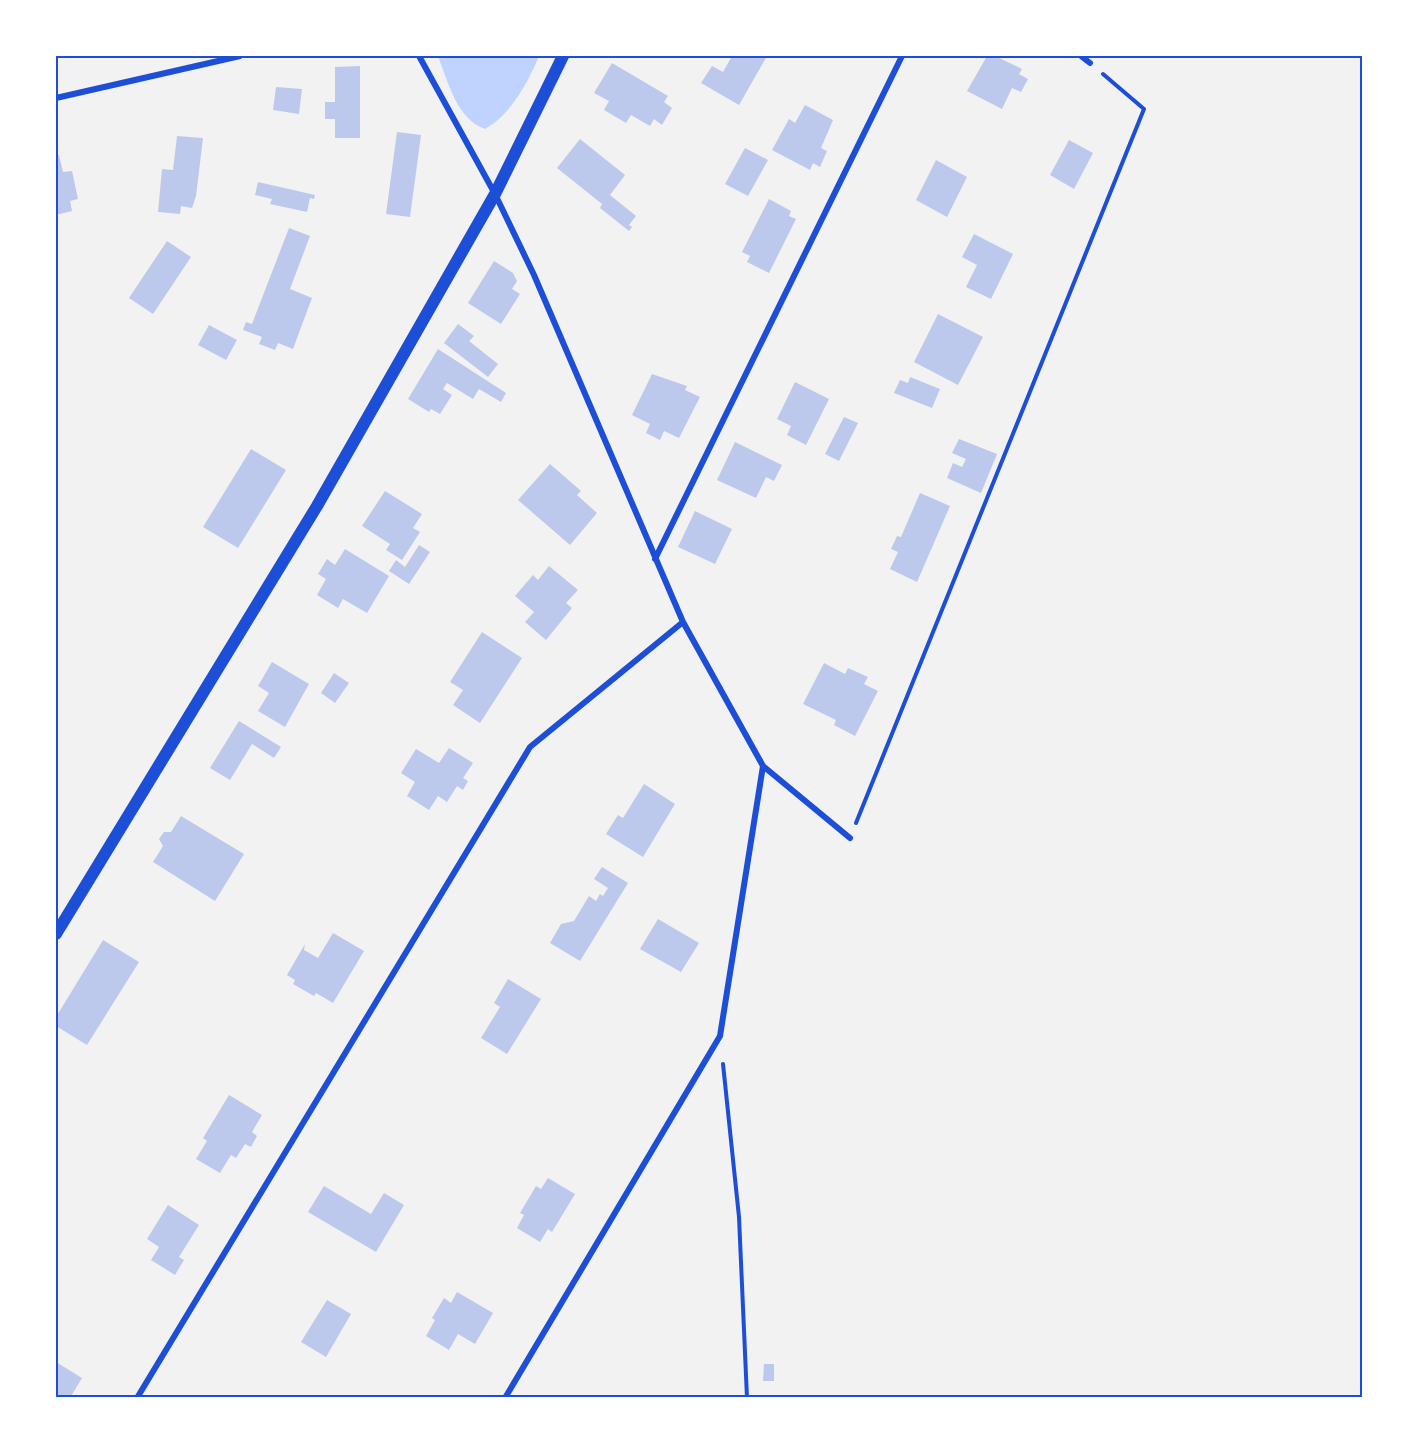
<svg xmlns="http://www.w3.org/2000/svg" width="1418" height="1453" viewBox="0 0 1418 1453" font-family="'Roboto Serif',serif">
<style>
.water{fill:#bfd3fe}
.building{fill:#bdc9ec}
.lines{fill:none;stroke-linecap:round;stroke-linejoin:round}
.path{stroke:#1d4ed8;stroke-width:4}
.minor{stroke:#1d4ed8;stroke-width:6}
.secondary{stroke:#1d4ed8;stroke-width:12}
.neatline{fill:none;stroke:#1d4ed8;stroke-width:2}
</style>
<rect width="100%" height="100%" fill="#f2f2f2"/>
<path class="water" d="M 440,56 L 539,56 C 528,82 511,115 485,129 C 457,119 449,84 439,59 Z"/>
<path class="building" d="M 732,56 L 767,56 L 739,105 L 701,83 L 712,66 L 723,72 Z
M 987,56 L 995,56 L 1022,69 L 1019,74 L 1028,79 L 1021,92 L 1012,88 L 1002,109 L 967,91 Z
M 612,63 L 668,96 L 664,102 L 672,108 L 662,125 L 654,119 L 650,126 L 631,115 L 626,123 L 604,110 L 609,101 L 594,93 Z
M 360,66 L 360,138 L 335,138 L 335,119 L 325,119 L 325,102 L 335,102 L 335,67 Z
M 276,87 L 302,89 L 299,114 L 273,110 Z
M 805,105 L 833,120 L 821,148 L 827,151 L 820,167 L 813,163 L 810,170 L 772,150 L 789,119 L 795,123 Z
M 397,132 L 421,135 L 410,217 L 386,214 Z
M 177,136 L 203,138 L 196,196 L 192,208 L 181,206 L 180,214 L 158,212 L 162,169 L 173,170 Z
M 580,139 L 625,175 L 610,195 L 636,216 L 629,225 L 632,227 L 629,231 L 600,208 L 602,204 L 557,168 Z
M 1069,140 L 1093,153 L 1074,189 L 1050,175 Z
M 745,148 L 768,160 L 748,196 L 725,184 Z
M 59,155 L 63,172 L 72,171 L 78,199 L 70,201 L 72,211 L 56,215 L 56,156 Z
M 936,160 L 967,177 L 947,217 L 916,200 Z
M 258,182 L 315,195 L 314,199 L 310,198 L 307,212 L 270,204 L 272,199 L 255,195 Z
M 769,199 L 791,211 L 789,216 L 796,219 L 769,273 L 747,262 L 750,256 L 742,252 Z
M 289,228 L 310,236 L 290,289 L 312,298 L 293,349 L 278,343 L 275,350 L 259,344 L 262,337 L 243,330 L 246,322 L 252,324 Z
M 974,234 L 1013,254 L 991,299 L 966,287 L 977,265 L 962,257 Z
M 167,241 L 191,257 L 153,314 L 129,298 Z
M 494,261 L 513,273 L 517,281 L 512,289 L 520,294 L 501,324 L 468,303 Z
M 938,314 L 983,337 L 958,385 L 914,362 Z
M 458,324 L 474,336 L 469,341 L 498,364 L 488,377 L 444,343 Z
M 209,325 L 237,340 L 226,360 L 198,345 Z
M 438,349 L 506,393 L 501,402 L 479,389 L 473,399 L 447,383 L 443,389 L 452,395 L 440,414 L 431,409 L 429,412 L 408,399 Z
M 652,374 L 687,386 L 685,390 L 700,397 L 679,438 L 664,431 L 660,440 L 646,433 L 650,424 L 632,415 Z
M 910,377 L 940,389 L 932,408 L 894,393 L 900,380 L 908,383 Z
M 795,382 L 829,399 L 806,445 L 787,435 L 791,426 L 777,419 Z
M 844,417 L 858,423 L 839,461 L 825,454 Z
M 959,439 L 997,454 L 981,493 L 947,478 L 953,463 L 962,467 L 966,459 L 952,453 Z
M 735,442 L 782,465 L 774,481 L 766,477 L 756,498 L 717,480 Z
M 251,449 L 286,470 L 238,548 L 203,527 Z
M 550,464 L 581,491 L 577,495 L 597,513 L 570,545 L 518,500 Z
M 385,491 L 422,514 L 413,528 L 420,532 L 402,560 L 386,550 L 390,544 L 362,526 Z
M 920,493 L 950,506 L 917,582 L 890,569 L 898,552 L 891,549 L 897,536 L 901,537 Z
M 695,511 L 732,529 L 715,564 L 678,547 Z
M 419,545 L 430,552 L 409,584 L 389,571 L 396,560 L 405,567 Z
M 345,549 L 389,576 L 367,613 L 343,599 L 338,608 L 317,595 L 326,579 L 318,574 L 327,559 L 335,565 Z
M 549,566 L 578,590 L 566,603 L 572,608 L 546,640 L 525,622 L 534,612 L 515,596 L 533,575 L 538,580 Z
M 482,632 L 522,658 L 480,723 L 453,705 L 463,690 L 450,682 Z
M 272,662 L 309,684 L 285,727 L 258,711 L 269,693 L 258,686 Z
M 824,663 L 845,674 L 848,668 L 868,677 L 864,684 L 878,691 L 855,736 L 834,725 L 836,720 L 803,704 Z
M 334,673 L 349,683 L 335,703 L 321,693 Z
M 239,721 L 281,747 L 274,758 L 252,744 L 230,780 L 210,768 Z
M 449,748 L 473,763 L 463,778 L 468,781 L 463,790 L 457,786 L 447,802 L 438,796 L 429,810 L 407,796 L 415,782 L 401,773 L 416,749 L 439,763 Z
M 644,784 L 675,804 L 643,857 L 606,834 L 618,815 L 623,818 Z
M 181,816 L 244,854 L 215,901 L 153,862 L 163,846 L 159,839 L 164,832 L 171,832 Z
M 602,867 L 628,883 L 580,961 L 550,943 L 561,924 L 574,921 L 589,896 L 596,901 L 600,894 L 603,896 L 608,888 L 594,879 Z
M 658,919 L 699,943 L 681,972 L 640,949 Z
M 333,933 L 364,951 L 333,1003 L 316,993 L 314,996 L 293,984 L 295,980 L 287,975 L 305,944 L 304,950 L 318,958 Z
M 103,940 L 139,962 L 87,1045 L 56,1026 L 56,1017 Z
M 508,979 L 541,999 L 507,1054 L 481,1038 L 500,1007 L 494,1003 Z
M 229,1095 L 262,1115 L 252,1132 L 257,1136 L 251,1147 L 245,1144 L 236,1158 L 231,1155 L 220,1173 L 196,1159 L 207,1141 L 203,1138 Z
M 548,1178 L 575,1194 L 552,1232 L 548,1229 L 540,1242 L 517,1228 L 524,1215 L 520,1213 L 536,1186 L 541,1189 Z
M 324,1186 L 371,1214 L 384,1193 L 404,1205 L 376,1252 L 308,1212 Z
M 168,1205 L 199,1225 L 179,1257 L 184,1260 L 175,1275 L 151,1260 L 159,1247 L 147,1239 Z
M 457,1292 L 493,1313 L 475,1344 L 458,1334 L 449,1350 L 426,1336 L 435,1320 L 432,1318 L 444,1298 L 451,1303 Z
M 327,1300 L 351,1314 L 326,1357 L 301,1342 Z
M 56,1362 L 82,1378 L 70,1398 L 56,1398 Z
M 764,1364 L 774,1364 L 774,1381 L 763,1381 Z"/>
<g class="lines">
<path class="path" d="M 856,823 L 1144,109 L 1103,74
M 723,1064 L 739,1217 L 747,1398"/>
<path class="minor" d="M 419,56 L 495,194 L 534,275 L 683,622 L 763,766 L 850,838
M 1081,56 L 1090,63
M 56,98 L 240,56
M 655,559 L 902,56
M 137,1398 L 530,747 L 683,622
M 505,1398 L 720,1036 L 763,766"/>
<path class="secondary" d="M 56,934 L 317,506 L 495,194 L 563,56"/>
</g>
<rect width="1418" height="1453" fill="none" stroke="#ffffff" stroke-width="114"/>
<rect x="57" y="57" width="1304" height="1339" class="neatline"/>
</svg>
